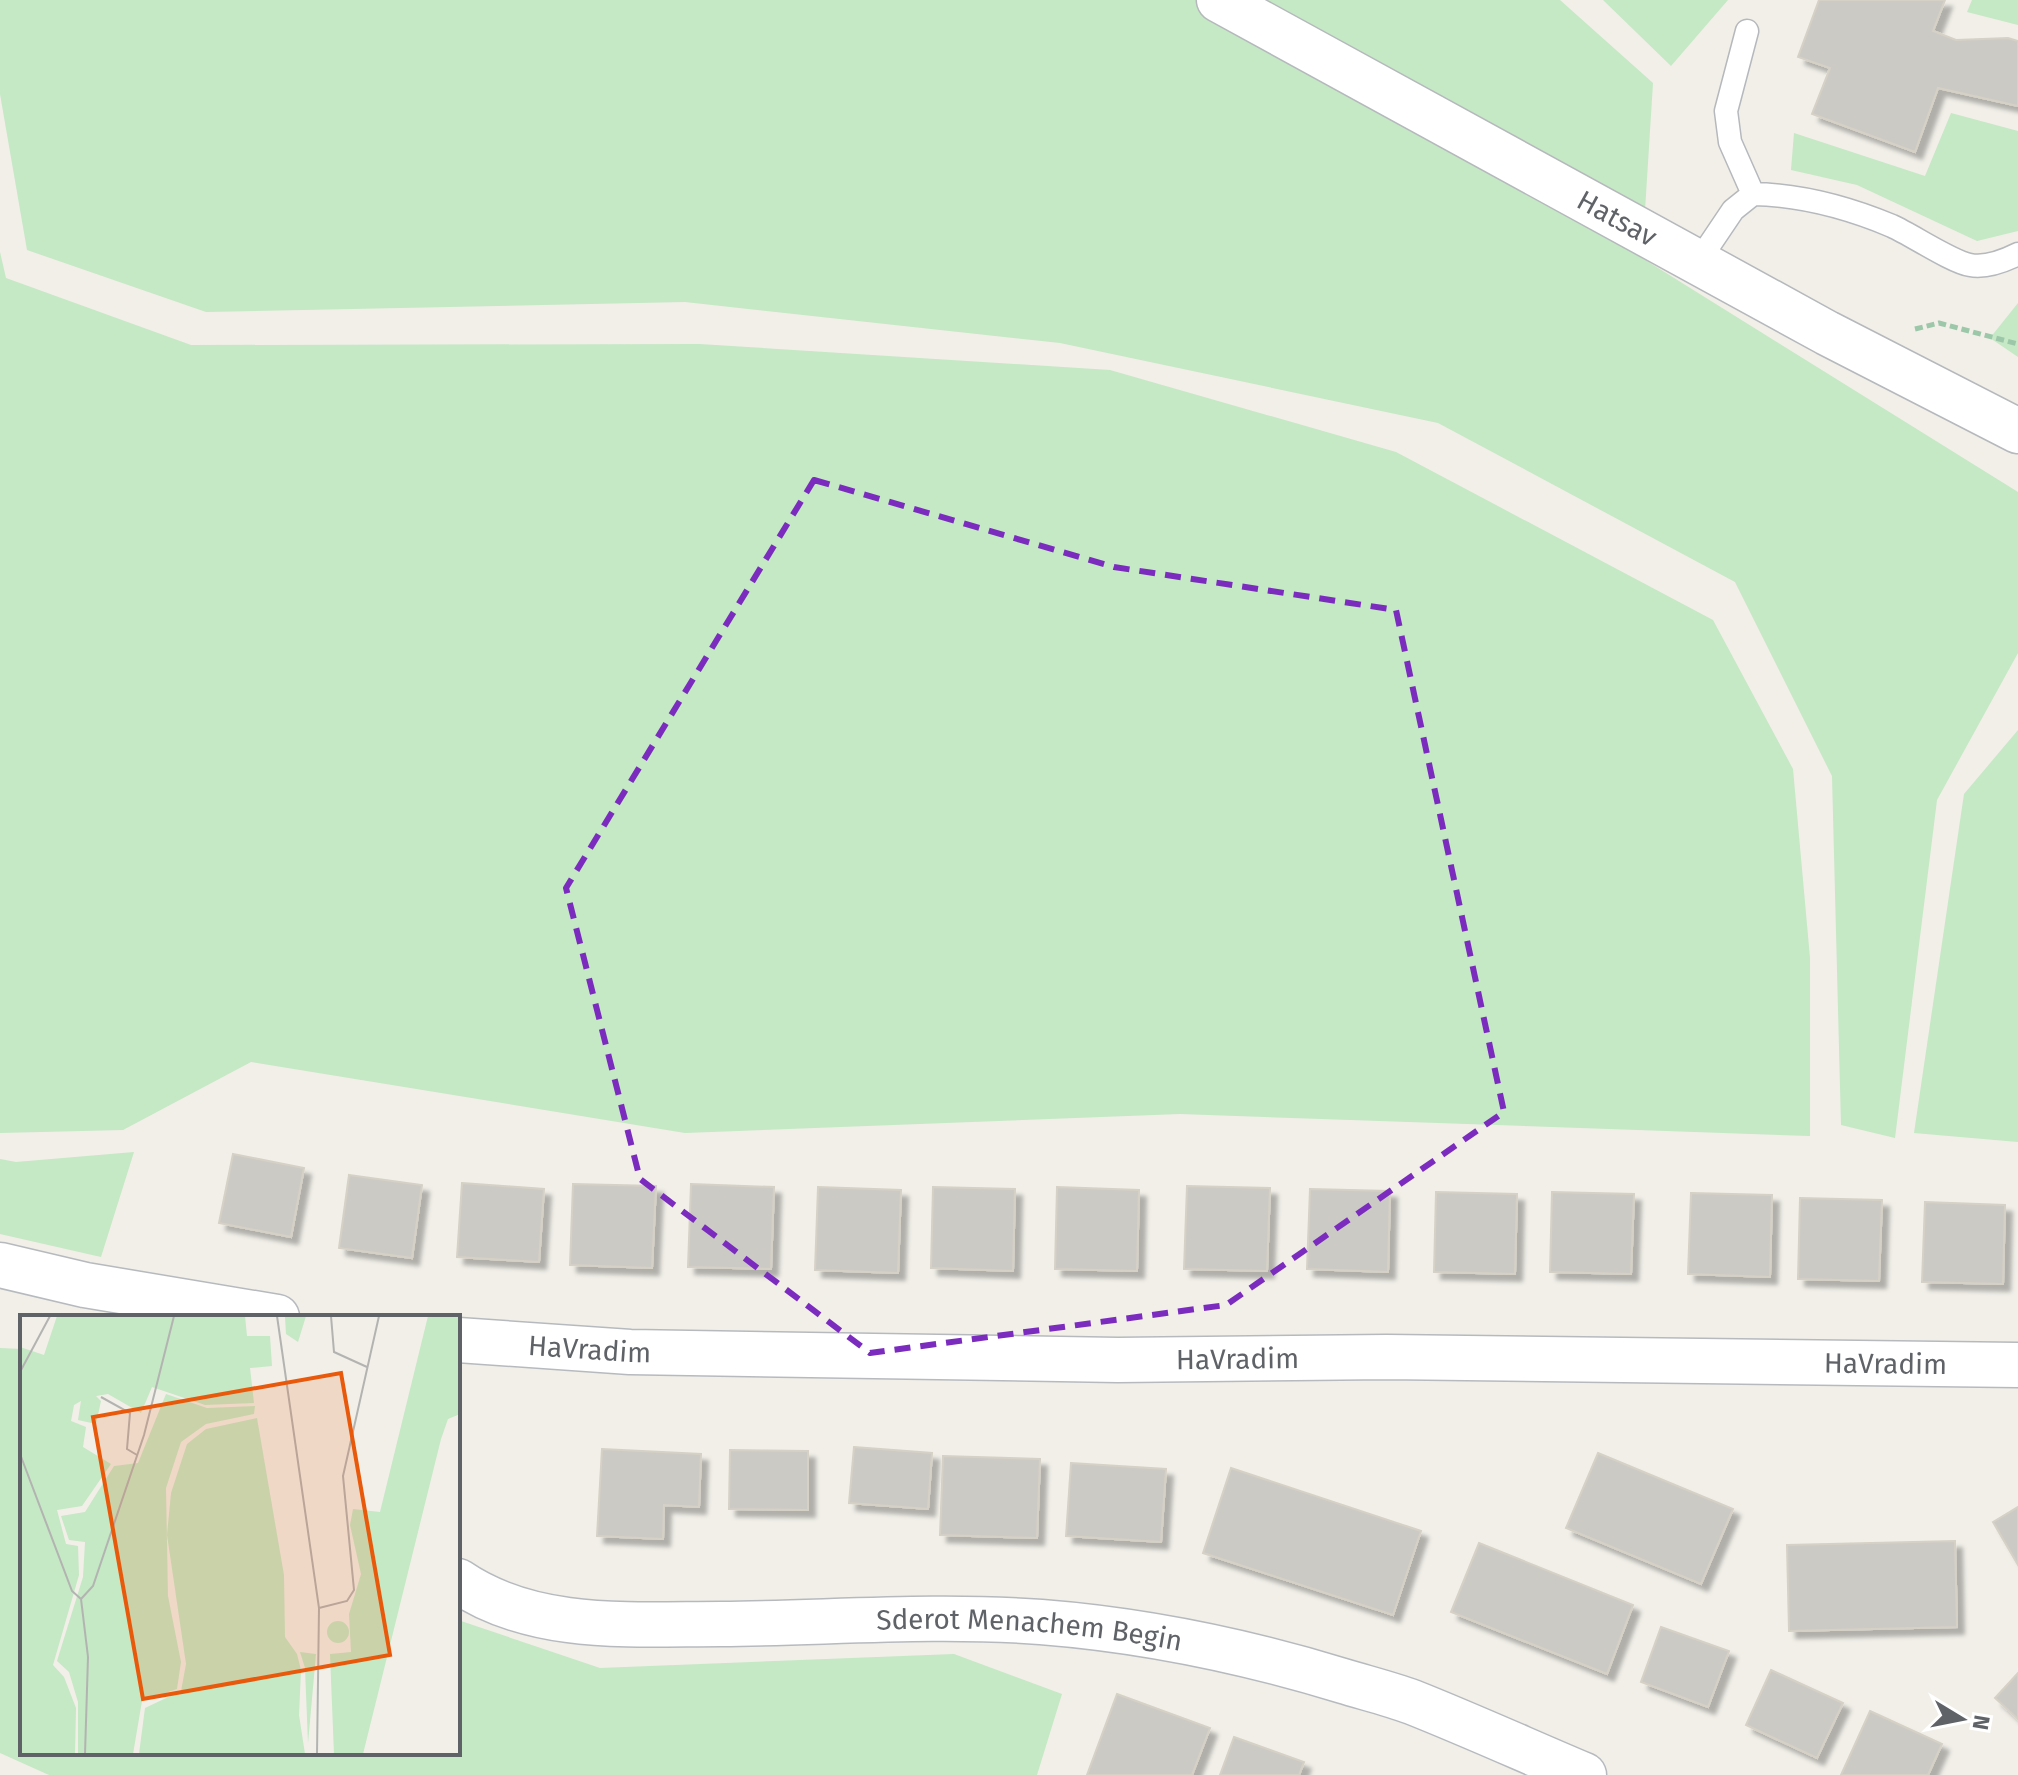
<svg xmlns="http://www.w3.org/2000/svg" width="2018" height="1775" viewBox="0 0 2018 1775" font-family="'Fira Sans',sans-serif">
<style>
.green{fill:#c5e8c5}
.building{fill:#cccac5;stroke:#d6d1c6;stroke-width:2;filter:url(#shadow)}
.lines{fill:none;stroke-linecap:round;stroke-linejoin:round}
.lane-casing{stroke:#b5b8bc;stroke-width:25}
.street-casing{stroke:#b5b8bc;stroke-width:47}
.secondary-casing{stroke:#b6babf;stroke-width:47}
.path{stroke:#9cc7a9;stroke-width:5;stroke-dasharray:8 4;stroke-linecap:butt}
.lane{stroke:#fff;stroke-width:22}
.street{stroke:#fff;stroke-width:44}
.secondary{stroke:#fff;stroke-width:44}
.marked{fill:none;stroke:#7b2cbf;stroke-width:6;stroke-dasharray:16 10;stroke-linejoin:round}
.labels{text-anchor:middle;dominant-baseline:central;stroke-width:6;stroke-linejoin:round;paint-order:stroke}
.street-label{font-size:28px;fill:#5f6368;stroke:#fff}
.inset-road{fill:none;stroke:#b3b3b1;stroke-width:2}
.view{fill:#e8590c;fill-opacity:0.15;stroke:#e8590c;stroke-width:4}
.inset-edge{fill:none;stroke:#5f6368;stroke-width:4}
</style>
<defs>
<filter id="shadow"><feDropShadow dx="7" dy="7" stdDeviation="2" flood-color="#0004"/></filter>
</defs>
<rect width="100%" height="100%" fill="#f1efe8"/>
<path class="green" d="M 0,0 L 1560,0 L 1653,83 L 1642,258 L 2018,492 L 2018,653 L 1937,800 L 1895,1138 L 1841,1125 L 1832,776 L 1735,582 L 1438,423 L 1060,343 L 685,302 L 206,312 L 27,250 L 0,94 Z
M 1603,0 L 1728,0 L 1671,66 Z
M 1972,0 L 2018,0 L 2018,25 L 1967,12 Z
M 1951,113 L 2018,131 L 2018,231 L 1977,241 L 1857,185 L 1791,170 L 1794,133 L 1925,176 Z
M 0,252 L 6,278 L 191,345 L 699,344 L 1110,370 L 1396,452 L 1713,620 L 1793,769 L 1810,958 L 1810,1136 L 1180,1114 L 685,1133 L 251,1062 L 123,1130 L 0,1133 Z
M 2018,303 L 2018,357 L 1990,338 Z
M 2018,730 L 2018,1142 L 1914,1133 L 1964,794 Z
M 134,1152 L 101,1257 L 0,1234 L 0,1159 L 16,1162 Z
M 0,1348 L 22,1349 L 22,1753 L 458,1753 L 458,1620 L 600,1668 L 954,1654 L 1062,1694 L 1037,1775 L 49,1775 L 0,1753 Z"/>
<path class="building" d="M 1819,0 L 1945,0 L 1933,31 L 1956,40 L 2008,38 L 2018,41 L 2018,106 L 1938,88 L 1915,152 L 1812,114 L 1830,68 L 1798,57 Z
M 233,1154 L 304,1168 L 291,1237 L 219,1223 Z
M 349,1175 L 422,1185 L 412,1258 L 339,1248 Z
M 462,1183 L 544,1189 L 539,1262 L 457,1257 Z
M 573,1184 L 656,1186 L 652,1268 L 570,1265 Z
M 691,1184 L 774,1187 L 771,1269 L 688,1267 Z
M 1187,1186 L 1270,1188 L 1267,1271 L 1184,1269 Z
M 818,1187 L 901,1190 L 898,1273 L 815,1270 Z
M 933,1187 L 1015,1189 L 1013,1271 L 931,1268 Z
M 1057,1187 L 1139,1190 L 1137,1271 L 1055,1269 Z
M 1310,1189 L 1390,1191 L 1388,1272 L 1307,1269 Z
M 1436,1192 L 1517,1194 L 1515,1274 L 1434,1272 Z
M 1552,1192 L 1634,1194 L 1631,1274 L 1550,1272 Z
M 1691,1193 L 1772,1195 L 1770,1277 L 1688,1274 Z
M 1800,1198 L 1882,1200 L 1879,1281 L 1798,1279 Z
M 1925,1202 L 2005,1205 L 2003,1284 L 1922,1282 Z
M 854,1447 L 932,1453 L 928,1509 L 849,1503 Z
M 602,1449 L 701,1454 L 699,1507 L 664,1505 L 663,1539 L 597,1536 Z
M 730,1450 L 808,1451 L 808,1510 L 729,1509 Z
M 1598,1453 L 1733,1509 L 1701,1584 L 1566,1528 Z
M 943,1456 L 1040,1459 L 1037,1538 L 940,1535 Z
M 1071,1463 L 1166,1469 L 1161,1542 L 1066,1536 Z
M 1231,1468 L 1421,1531 L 1393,1615 L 1203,1553 Z
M 2018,1507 L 2018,1565 L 1993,1522 Z
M 1955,1541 L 1957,1627 L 1789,1631 L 1787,1545 Z
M 1479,1543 L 1633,1605 L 1607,1674 L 1451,1612 Z
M 1661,1627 L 1729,1651 L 1708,1707 L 1641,1682 Z
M 1771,1670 L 1843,1703 L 1817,1758 L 1746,1725 Z
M 2018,1673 L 2018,1719 L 1995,1698 Z
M 1117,1694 L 1210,1728 L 1192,1775 L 1087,1775 Z
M 1870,1711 L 1942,1744 L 1928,1775 L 1841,1775 Z
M 1234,1737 L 1304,1762 L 1299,1775 L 1220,1775 Z"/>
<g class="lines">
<defs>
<path id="lane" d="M 1747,31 L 1726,111 L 1730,142 L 1753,194
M 1698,262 L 1733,210 L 1753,194 C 1801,195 1849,208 1892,226 C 1912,235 1952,262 1970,265 C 1986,268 2004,261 2018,254"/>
<g id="street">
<path id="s1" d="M 1219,0 L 1827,333 L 2018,431"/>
</g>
<g id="secondary">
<path d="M 0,1265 L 85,1285 L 277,1317"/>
<path id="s2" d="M 458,1340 L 630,1352 L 1118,1360 L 1387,1357 L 2018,1365"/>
<path id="s3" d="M 458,1581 C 534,1633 633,1624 721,1624 C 828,1623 935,1614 1041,1622 C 1143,1630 1245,1651 1343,1681 C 1366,1688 1390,1694 1412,1702 C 1470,1725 1527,1751 1584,1775"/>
</g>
</defs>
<use href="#lane" class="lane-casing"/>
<use href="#street" class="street-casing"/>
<use href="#secondary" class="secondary-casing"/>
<path class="path" d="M 1915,329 L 1939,323 L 2018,344"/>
<use href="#lane" class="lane"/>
<use href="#street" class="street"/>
<use href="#secondary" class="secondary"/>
</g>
<path class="marked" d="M 814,480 L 1114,567 L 1396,610 L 1504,1112 L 1226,1305 L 870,1353 L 640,1179 L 566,888 Z"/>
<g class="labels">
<g class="street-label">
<text stroke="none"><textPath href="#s1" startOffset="454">Hatsav</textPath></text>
<text stroke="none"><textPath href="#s2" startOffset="132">HaVradim</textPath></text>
<text stroke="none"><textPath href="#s2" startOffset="780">HaVradim</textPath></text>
<text stroke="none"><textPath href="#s2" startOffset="1428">HaVradim</textPath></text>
<text stroke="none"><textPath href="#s3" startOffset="580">Sderot Menachem Begin</textPath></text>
</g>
</g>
<g transform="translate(20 1315)">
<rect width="440" height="440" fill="#f1efe8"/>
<path d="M 37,1 L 225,1 L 227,21 L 250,21 L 252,51 L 230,53 L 234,88 L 185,90 L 132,72 L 121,98 L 88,79 L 76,81 L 81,86 L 76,109 L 58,105 L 61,86 L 54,90 L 51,106 L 66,112 L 63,132 L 91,149 L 62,191 L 37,195 L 46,229 L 58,231 L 59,260 L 33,350 L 44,362 L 56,393 L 55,439 L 0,439 L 0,32 L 24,40 ZM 265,1 L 286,1 L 278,27 L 266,19 ZM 408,1 L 440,1 L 440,99 L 428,104 L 421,124 L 343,439 L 314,439 L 310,339 L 331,337 L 329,299 L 341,259 L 330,210 L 333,194 L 360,197 ZM 146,79 L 187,93 L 235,91 L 234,99 L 186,109 L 161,127 L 146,173 L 148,281 L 161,347 L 157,374 L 122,386 L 113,439 L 58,439 L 58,387 L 49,357 L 37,346 L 63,262 L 65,227 L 49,225 L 41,201 L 65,197 L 94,151 L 118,148 ZM 237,103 L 264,260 L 265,322 L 277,339 L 281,355 L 279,400 L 285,439 L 119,439 L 125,393 L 161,376 L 166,349 L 147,220 L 151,178 L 167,129 L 186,114 ZM307 317a11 11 0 1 1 22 0a11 11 0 1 1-22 0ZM 280,337 L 296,339 L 288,428 L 285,353 Z" fill="#c5e8c5"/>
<path class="inset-road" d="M 257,1 L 299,293 L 297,439M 311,1 L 314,37 L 347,52M 0,57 L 30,1M 81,82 L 110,98 L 107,134 L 117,140M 0,139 L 52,276 L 61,284 L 68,342 L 65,439M 61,284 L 73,271 L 124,120 L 154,1M 299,293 L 327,286 L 334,275 L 323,161 L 359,1"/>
<path class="view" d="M 321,58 L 370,340 L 123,384 L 73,102 Z"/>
<rect width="440" height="440" class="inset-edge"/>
</g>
<g transform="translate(1962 1719) rotate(100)" stroke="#ffffff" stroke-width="6" paint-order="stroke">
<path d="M0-6L14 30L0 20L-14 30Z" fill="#5f6368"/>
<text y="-12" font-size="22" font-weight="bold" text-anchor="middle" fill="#5f6368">N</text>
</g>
</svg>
